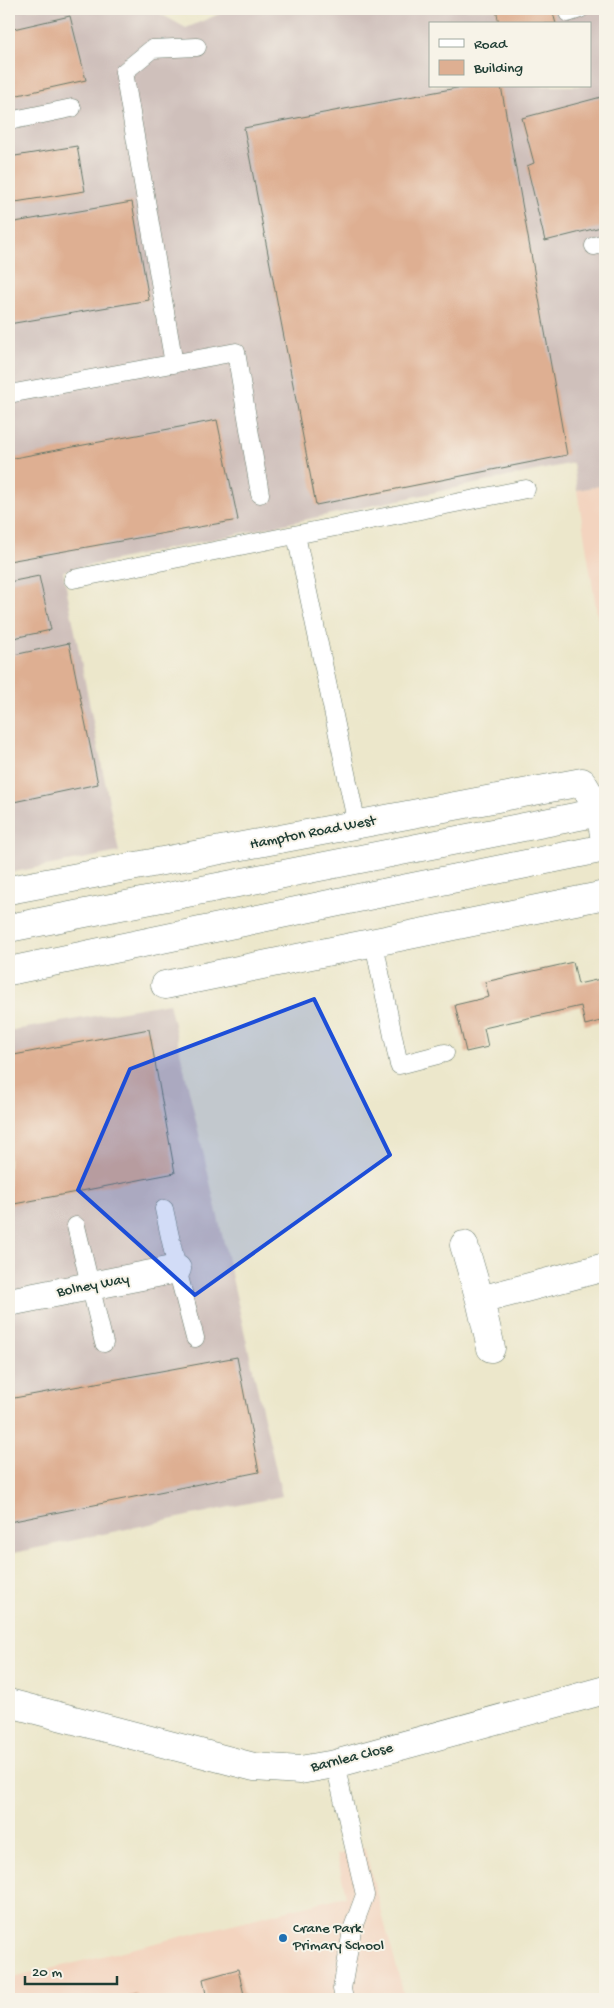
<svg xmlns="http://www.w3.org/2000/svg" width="614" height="2008" viewBox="0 0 614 2008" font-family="'Gochi Hand',sans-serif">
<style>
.built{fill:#f3d4bf}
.industrial{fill:#cfc0bb;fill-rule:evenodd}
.building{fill:#deaf92}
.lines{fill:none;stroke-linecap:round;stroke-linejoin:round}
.service-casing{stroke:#677869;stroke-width:19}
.minor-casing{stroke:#677869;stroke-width:29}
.primary-casing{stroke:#677869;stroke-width:29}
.service{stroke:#fff;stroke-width:18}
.minor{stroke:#fff;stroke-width:28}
.primary{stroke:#fff;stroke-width:28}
.marked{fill:#1d4ed8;fill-opacity:0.2;stroke:#1d4ed8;stroke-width:4;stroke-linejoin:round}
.poi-dot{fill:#1f6fb2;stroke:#f7f3e8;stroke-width:2}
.labels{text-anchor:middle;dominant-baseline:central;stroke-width:4;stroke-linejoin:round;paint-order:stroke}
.street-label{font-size:15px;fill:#1f3d34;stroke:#f7f3e8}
.poi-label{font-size:15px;fill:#1f3d34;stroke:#f7f3e8;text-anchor:start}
</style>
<rect width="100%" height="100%" fill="#f7f3e8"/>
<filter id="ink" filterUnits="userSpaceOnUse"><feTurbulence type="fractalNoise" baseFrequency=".02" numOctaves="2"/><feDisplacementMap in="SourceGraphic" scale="10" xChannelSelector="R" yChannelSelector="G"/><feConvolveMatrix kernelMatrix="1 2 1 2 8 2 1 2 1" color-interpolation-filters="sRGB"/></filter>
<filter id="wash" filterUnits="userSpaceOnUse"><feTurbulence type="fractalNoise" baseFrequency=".0096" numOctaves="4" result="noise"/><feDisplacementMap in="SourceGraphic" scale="20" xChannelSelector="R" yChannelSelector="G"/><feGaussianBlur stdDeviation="1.12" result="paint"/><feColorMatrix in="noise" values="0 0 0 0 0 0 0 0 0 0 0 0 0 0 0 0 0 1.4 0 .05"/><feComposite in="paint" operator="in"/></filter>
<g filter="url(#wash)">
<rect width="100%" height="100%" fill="#ece7cb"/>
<path class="built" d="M 605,485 L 605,663 L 577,490 Z
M 364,1847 L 405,1999 L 9,1999 L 9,1979 L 346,1896 L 337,1855 Z"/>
<path class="industrial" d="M 9,9 L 152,9 L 186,28 L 231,9 L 605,9 L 605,485 L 577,490 L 573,463 L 63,571 L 119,852 L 9,873 ZM 430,24 L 590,24 L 590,86 L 430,86 Z
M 169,1003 L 282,1496 L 9,1554 L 9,1031 Z"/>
<g id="blocks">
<path class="building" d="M 496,9 L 552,9 L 556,24 L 499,24 Z
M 70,16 L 86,80 L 9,97 L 9,30 Z
M 467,86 L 501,86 L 567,455 L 316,505 L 244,128 Z
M 605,96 L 605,226 L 545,241 L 527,166 L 534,163 L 522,118 Z
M 77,146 L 85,191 L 9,203 L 9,157 Z
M 132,202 L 149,300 L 9,324 L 9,223 Z
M 217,420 L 238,520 L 9,561 L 9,459 Z
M 39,576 L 51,630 L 9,639 L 9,582 Z
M 69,643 L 98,784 L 9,803 L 9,656 Z
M 573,962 L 578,984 L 605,978 L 605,1020 L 585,1025 L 581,1006 L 484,1028 L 488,1047 L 466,1052 L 455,1005 L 489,997 L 485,982 Z
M 149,1029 L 175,1173 L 9,1205 L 9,1056 Z
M 237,1357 L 259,1472 L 9,1522 L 9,1399 Z
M 238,1969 L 245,1999 L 207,1999 L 203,1979 Z
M 137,1994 L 138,1999 L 117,1999 Z"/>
</g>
</g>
<g filter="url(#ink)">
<use href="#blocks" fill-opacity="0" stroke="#677869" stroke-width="1"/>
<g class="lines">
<defs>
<path id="service" d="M 568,13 L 580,9
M 9,121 L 72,108
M 594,246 L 605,243
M 174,364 L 124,72 L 152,49 L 197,47
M 9,394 L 236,352 L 260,494
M 296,535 L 357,825
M 73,579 L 526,489
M 374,943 L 399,1065 L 445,1053
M 164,1209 L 177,1269 L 195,1338
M 76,1226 L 104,1343
M 335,1764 L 365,1895 L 352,1930 L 342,1989 L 344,1999"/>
<path id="minor" d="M 9,890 L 582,782 L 600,812 L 605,840
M 165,985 L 605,895
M 464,1245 L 480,1300
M 9,1302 L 177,1269
M 491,1348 L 480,1300 L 605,1267
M 9,1703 L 254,1767 L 300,1770 L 335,1764 L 605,1690"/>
<path id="primary" d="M 9,928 L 605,811
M 9,971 L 358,898 L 605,848"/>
</defs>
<use href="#service" class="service-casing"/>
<use href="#minor" class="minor-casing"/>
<use href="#primary" class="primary-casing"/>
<use href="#service" class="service"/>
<use href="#minor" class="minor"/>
<use href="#primary" class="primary"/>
</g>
</g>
<path class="marked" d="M 314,999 L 390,1155 L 195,1295 L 78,1190 L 130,1069 Z"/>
<circle class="poi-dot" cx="283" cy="1938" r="5"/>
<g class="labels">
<g class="street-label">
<text transform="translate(313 833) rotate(-11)">Hampton Road West</text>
<text transform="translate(93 1286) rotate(-11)">Bolney Way</text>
<text transform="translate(352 1758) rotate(-14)">Barnlea Close</text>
</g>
<g class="poi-label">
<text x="293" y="1929">Crane Park<tspan x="293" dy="17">Primary School</tspan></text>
</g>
</g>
<rect width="614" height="2008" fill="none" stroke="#f7f3e8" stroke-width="30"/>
<rect x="429" y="22" width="162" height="65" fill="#f7f3e8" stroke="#a1aaa0"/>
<rect x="439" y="39" width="25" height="8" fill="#ffffff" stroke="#a1aaa0"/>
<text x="474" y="48" font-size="15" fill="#1f3d34">Road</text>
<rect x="439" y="60" width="25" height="15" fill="#deaf92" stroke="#a1aaa0"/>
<text x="474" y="72" font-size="15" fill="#1f3d34">Building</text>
<path d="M25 1976v8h92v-8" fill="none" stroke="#1f3d34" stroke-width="2.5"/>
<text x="32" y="1976" font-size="15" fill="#1f3d34" stroke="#f7f3e8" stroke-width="4" paint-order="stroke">20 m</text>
</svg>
